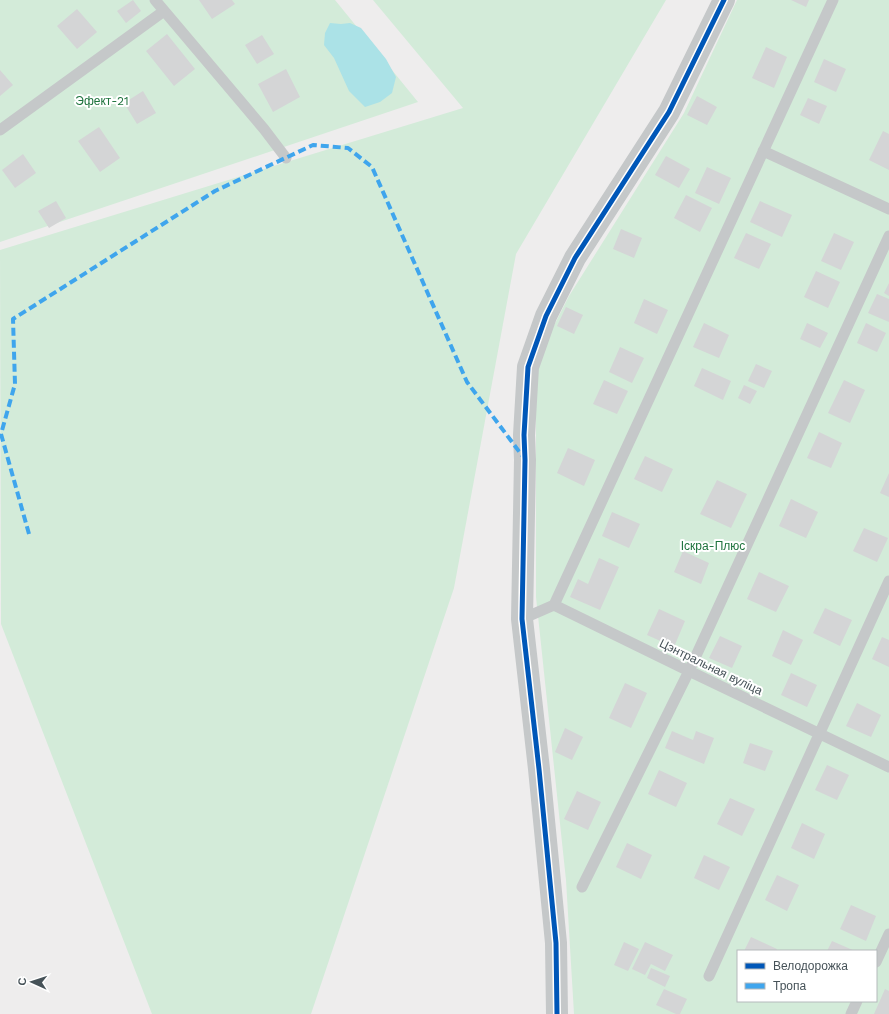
<svg xmlns="http://www.w3.org/2000/svg" width="889" height="1014" viewBox="0 0 889 1014" font-family="'Work Sans',sans-serif">
<style>
.green{fill:#d3ebd9;fill-rule:evenodd}
.water{fill:#abe2e7}
.building{fill:#d4d5d6}
.lines{fill:none;stroke-linecap:round;stroke-linejoin:round}
.lane{stroke:#c5c8c9;stroke-width:11}
.street{stroke:#c5c8c9;stroke-width:22}
.quiet{stroke:#3fa5ed;stroke-width:4;stroke-dasharray:8 4;stroke-linecap:butt}
.cycleway-casing{stroke:#fff;stroke-width:8}
.cycleway{stroke:#0057b8;stroke-width:5}
.labels{text-anchor:middle;dominant-baseline:central;stroke-width:4;stroke-linejoin:round;paint-order:stroke}
.park-label{font-size:12px;fill:#1e733d;stroke:#fff}
.street-label{font-size:12px;fill:#465258;stroke:#fff}
</style>
<rect width="100%" height="100%" fill="#eeeded"/>
<path class="green" d="M 0,0 L 335,0 L 418,102 L 0,242 Z
M 373,0 L 666,0 L 516,254 L 454,588 L 311,1014 L 152,1014 L 1,624 L 0,250 L 463,108 Z
M 737,0 L 889,0 L 889,1014 L 574,1014 L 566,880 L 536,597 L 536,377 L 544,345 L 569,296 L 684,113 ZM 738,951 L 876,951 L 876,1001 L 738,1001 Z"/>
<path class="water" d="M 330,23 L 341,24 L 350,23 L 361,28 L 386,59 L 396,77 L 392,93 L 380,102 L 365,107 L 349,91 L 334,58 L 324,45 L 325,33 Z"/>
<path class="building" d="M 133,0 L 141,11 L 126,23 L 117,11 Z
M 199,0 L 232,0 L 235,4 L 212,19 Z
M 791,0 L 809,0 L 806,7 Z
M 77,9 L 97,32 L 77,49 L 57,26 Z
M 167,34 L 195,69 L 174,86 L 146,51 Z
M 262,35 L 274,54 L 257,64 L 245,45 Z
M 766,47 L 787,57 L 774,88 L 752,78 Z
M 824,59 L 846,69 L 836,92 L 814,82 Z
M 286,69 L 300,97 L 273,112 L 258,84 Z
M 0,70 L 13,85 L 0,96 Z
M 143,91 L 156,113 L 137,124 L 124,103 Z
M 697,96 L 717,107 L 707,125 L 687,115 Z
M 808,98 L 827,106 L 819,124 L 800,115 Z
M 99,127 L 120,158 L 100,172 L 78,141 Z
M 883,131 L 889,134 L 889,170 L 869,160 Z
M 23,154 L 36,173 L 15,188 L 2,170 Z
M 666,156 L 690,169 L 679,188 L 655,175 Z
M 707,167 L 731,178 L 719,204 L 695,193 Z
M 686,195 L 712,208 L 700,232 L 674,218 Z
M 56,201 L 66,218 L 49,228 L 38,211 Z
M 760,201 L 792,215 L 782,237 L 750,222 Z
M 621,229 L 642,238 L 634,258 L 613,249 Z
M 746,233 L 771,244 L 759,269 L 734,258 Z
M 834,233 L 854,242 L 841,270 L 821,261 Z
M 816,271 L 840,282 L 828,308 L 804,297 Z
M 889,283 L 889,296 L 884,293 Z
M 877,294 L 889,299 L 889,322 L 868,313 Z
M 644,299 L 668,310 L 657,334 L 634,323 Z
M 566,307 L 583,315 L 574,334 L 557,326 Z
M 704,323 L 729,335 L 719,358 L 693,347 Z
M 807,323 L 828,333 L 820,348 L 800,339 Z
M 866,323 L 886,333 L 877,352 L 857,343 Z
M 620,347 L 644,358 L 632,383 L 609,372 Z
M 756,364 L 772,371 L 764,388 L 748,381 Z
M 702,368 L 731,381 L 723,400 L 694,386 Z
M 604,380 L 628,391 L 617,414 L 593,404 Z
M 844,380 L 865,390 L 850,423 L 828,413 Z
M 744,385 L 757,391 L 750,404 L 738,398 Z
M 819,432 L 842,443 L 831,468 L 807,458 Z
M 568,448 L 595,460 L 584,486 L 557,473 Z
M 645,456 L 673,469 L 662,492 L 634,479 Z
M 889,473 L 889,497 L 880,493 Z
M 717,480 L 747,494 L 731,528 L 700,514 Z
M 791,499 L 818,512 L 806,538 L 779,526 Z
M 612,512 L 640,524 L 629,548 L 602,536 Z
M 864,528 L 888,538 L 877,562 L 853,551 Z
M 683,551 L 709,563 L 701,584 L 674,572 Z
M 599,558 L 619,567 L 600,610 L 570,597 L 578,579 L 588,584 Z
M 759,572 L 789,586 L 776,612 L 747,599 Z
M 825,608 L 852,620 L 840,646 L 813,633 Z
M 659,609 L 685,621 L 674,647 L 647,635 Z
M 783,630 L 803,640 L 791,665 L 772,656 Z
M 720,636 L 742,646 L 732,668 L 709,658 Z
M 882,637 L 889,640 L 889,667 L 872,659 Z
M 791,673 L 817,685 L 807,707 L 781,695 Z
M 625,683 L 647,693 L 631,728 L 609,718 Z
M 857,703 L 881,715 L 871,737 L 846,726 Z
M 565,728 L 583,737 L 572,760 L 555,752 Z
M 672,731 L 693,740 L 696,731 L 714,738 L 704,764 L 665,748 Z
M 750,743 L 773,751 L 765,771 L 743,763 Z
M 827,765 L 849,775 L 837,800 L 815,790 Z
M 659,770 L 687,783 L 676,807 L 648,794 Z
M 577,791 L 601,802 L 588,830 L 564,819 Z
M 730,798 L 755,809 L 742,836 L 717,824 Z
M 802,823 L 825,834 L 814,859 L 791,848 Z
M 627,843 L 652,855 L 641,879 L 616,867 Z
M 704,855 L 730,867 L 719,890 L 694,878 Z
M 777,875 L 799,885 L 787,911 L 765,900 Z
M 851,905 L 876,916 L 866,941 L 840,929 Z
M 751,937 L 777,949 L 776,951 L 744,951 Z
M 832,941 L 855,951 L 827,951 Z
M 624,942 L 639,949 L 628,971 L 614,965 Z
M 645,942 L 673,955 L 665,971 L 651,964 L 645,975 L 632,969 Z
M 651,968 L 670,976 L 665,987 L 647,978 Z
M 664,989 L 687,999 L 680,1014 L 676,1014 L 656,1005 Z
M 885,989 L 889,991 L 889,1014 L 874,1014 Z"/>
<g class="lines">
<path class="lane" d="M 155,0 L 264,129 L 286,158
M 0,130 L 164,11
M 763,151 L 889,209
M 554,605 L 833,0
M 522,619 L 554,605 L 689,671 L 889,767
M 582,887 L 689,671 L 889,236
M 876,962 L 889,934
M 709,976 L 889,581
M 851,1014 L 857,1001"/>
<path class="street" d="M 557,1014 L 556,943 L 539,769 L 522,619 L 525,460 L 524,435 L 528,367 L 546,316 L 575,258 L 669,112 L 724,0"/>
<path class="quiet" d="M 29,534 L 1,434 L 15,384 L 13,319 L 215,191 L 313,145 L 348,148 L 372,167 L 467,382 L 524,458"/>
<defs>
<path id="cycleway" d="M 557,1014 L 556,943 L 539,769 L 522,619 L 525,460 L 524,435 L 528,367 L 546,316 L 575,258 L 669,112 L 724,0"/>
</defs>
<use href="#cycleway" class="cycleway-casing"/>
<use href="#cycleway" class="cycleway"/>
</g>
<g class="labels">
<g class="park-label">
<text x="102" y="101">Эфект-21</text>
<text x="713" y="546">Іскра-Плюс</text>
</g>
<g class="street-label">
<text transform="translate(711 667) rotate(26)">Цэнтральная вуліца</text>
</g>
</g>
<rect x="737" y="950" width="140" height="52" fill="#ffffff" stroke="#b5babc"/>
<rect x="745" y="963" width="20" height="6" fill="#0057b8" stroke="#b5babc"/>
<text x="773" y="970" font-size="12" fill="#465258">Велодорожка</text>
<rect x="745" y="983" width="20" height="6" fill="#3fa5ed" stroke="#b5babc"/>
<text x="773" y="990" font-size="12" fill="#465258">Тропа</text>
<g transform="translate(32 982) rotate(273)" stroke="#ffffff" stroke-width="3" paint-order="stroke">
<path d="M0-3L7 15L0 10L-7 15Z" fill="#465258"/>
<text y="-6" font-size="11" font-weight="bold" text-anchor="middle" fill="#465258">С</text>
</g>
</svg>
